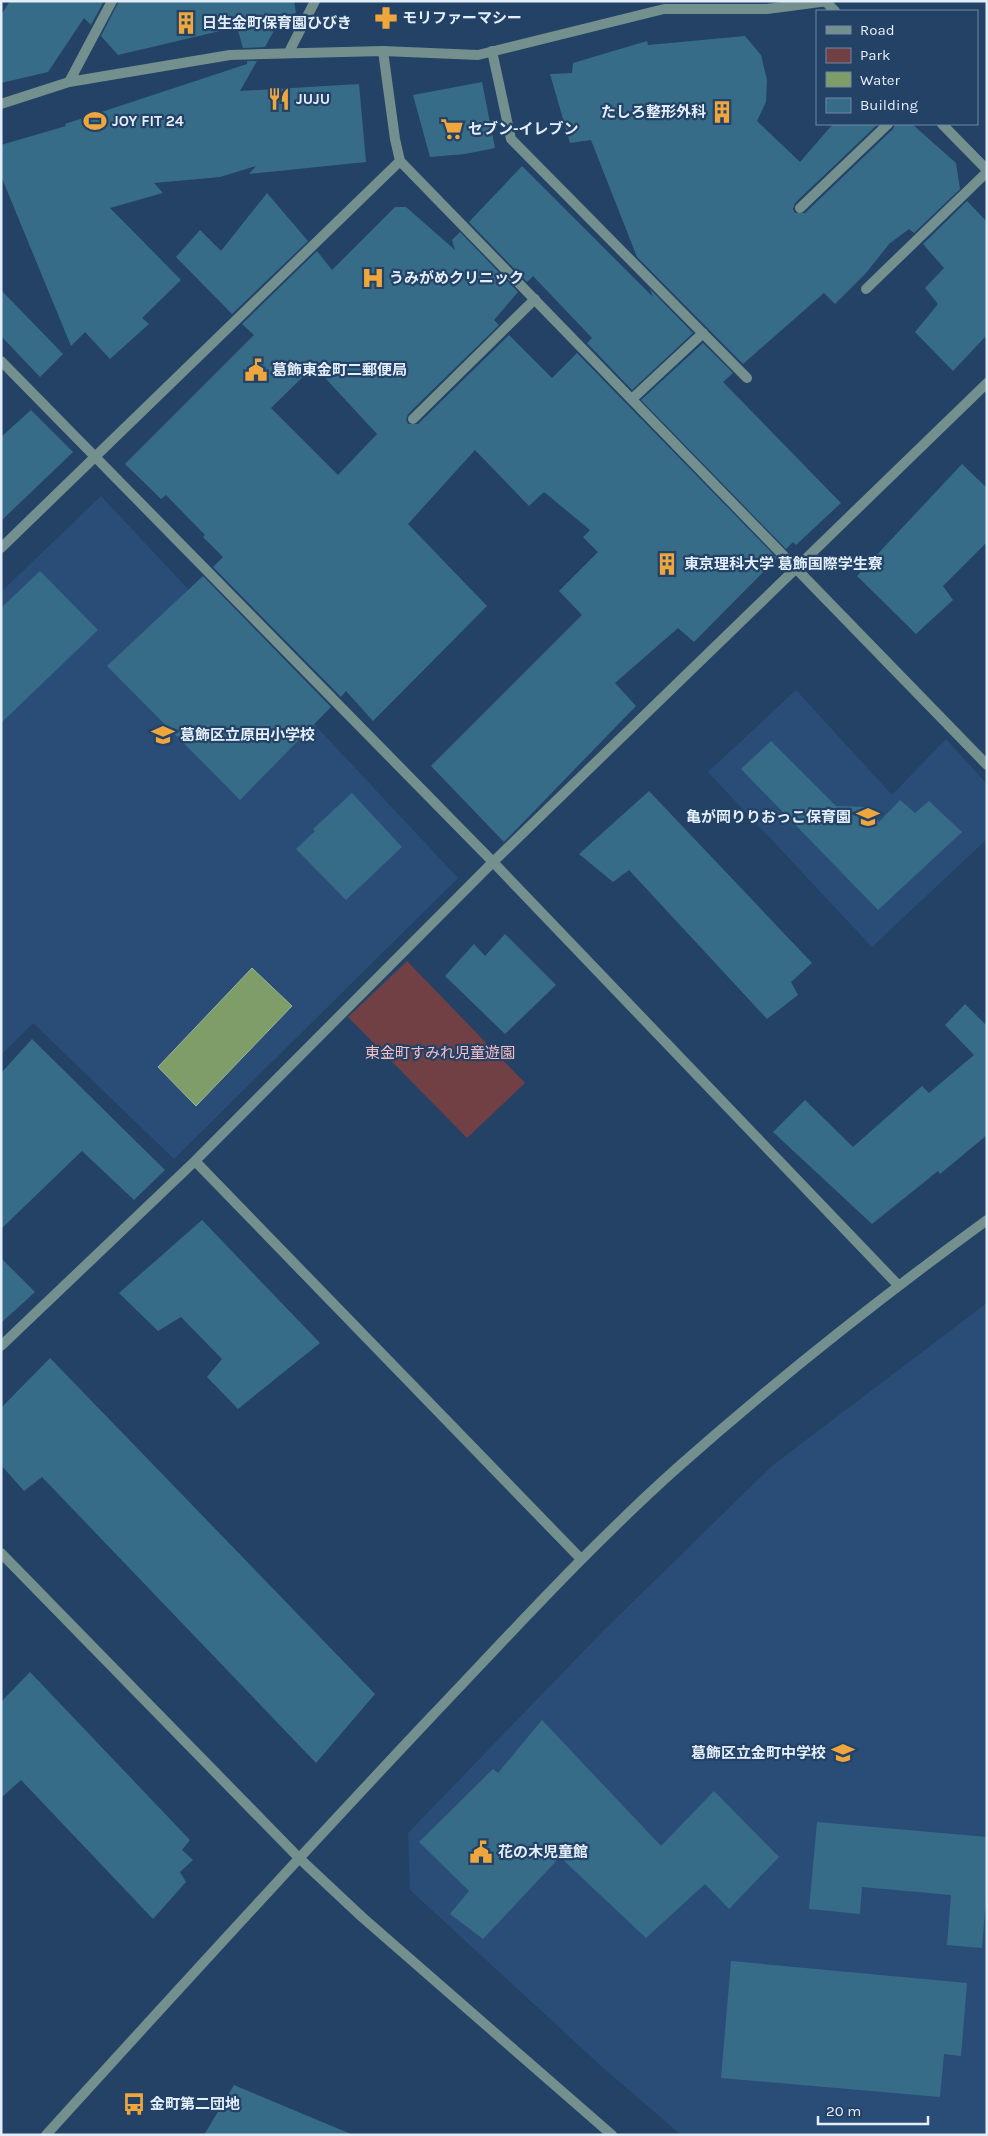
<svg xmlns="http://www.w3.org/2000/svg" width="988" height="2136" viewBox="0 0 988 2136" font-family="Karla,'Noto Sans JP',sans-serif">
<style>
.built{fill:#2a4d77}
.green{fill:#704045}
.water{fill:#7e9d68;stroke:#9cb594}
.building{fill:#366c88;fill-rule:evenodd}
.lines{fill:none;stroke-linecap:round;stroke-linejoin:round}
.service{stroke:#738f8e;stroke-width:10}
.minor{stroke:#738f8e;stroke-width:10}
.tertiary{stroke:#738f8e;stroke-width:10}
.labels{text-anchor:middle;dominant-baseline:central;stroke-width:4.5;stroke-linejoin:round;paint-order:stroke}
.poi-label{font-size:15px;font-weight:bold;fill:#e3eefb;stroke:#234266;text-anchor:start}
.park-label{font-size:15px;fill:#f8bec3;stroke:#234266}
</style>
<rect width="100%" height="100%" fill="#234266"/>
<path class="built" d="M 101,496 L 458,878 L 174,1159 L 33,1023 L 1,1055 L 1,592 Z
M 796,690 L 892,795 L 946,739 L 987,784 L 987,839 L 872,947 L 708,772 Z
M 987,1303 L 987,2135 L 681,2135 L 600,2065 L 410,1890 L 408,1833 L 602,1632 L 773,1465 Z"/>
<path class="green" d="M 407,961 L 525,1083 L 467,1138 L 348,1017 Z"/>
<path class="water" d="M 252,968 L 292,1006 L 196,1106 L 158,1067 Z"/>
<path class="building" d="M 10,1 L 104,1 L 91,25 L 84,18 L 48,72 L 1,83 L 1,15 Z
M 119,1 L 294,1 L 296,13 L 282,16 L 265,47 L 243,48 L 237,27 L 118,55 L 101,36 Z
M 745,36 L 761,55 L 767,80 L 766,102 L 757,121 L 800,162 L 833,124 L 878,124 L 795,203 L 793,209 L 795,213 L 805,213 L 893,129 L 895,124 L 912,124 L 956,163 L 960,189 L 914,233 L 909,229 L 889,244 L 866,273 L 835,304 L 824,293 L 743,364 L 637,257 L 591,140 L 570,143 L 550,74 L 572,73 L 573,63 L 647,41 L 648,45 Z
M 247,61 L 257,61 L 240,91 L 359,84 L 366,162 L 249,174 L 256,166 L 220,177 L 154,183 L 163,193 L 110,208 L 181,280 L 142,318 L 149,324 L 110,359 L 85,332 L 71,346 L 1,176 L 1,145 L 66,126 L 65,124 L 247,64 Z
M 482,82 L 495,148 L 465,154 L 430,157 L 413,95 Z
M 522,166 L 653,297 L 650,289 L 693,333 L 632,390 L 587,343 L 592,338 L 533,276 L 527,282 L 469,222 Z
M 267,193 L 308,241 L 232,314 L 176,257 L 200,230 L 221,251 Z
M 967,201 L 987,222 L 987,335 L 953,371 L 915,332 L 938,304 L 925,288 L 944,268 L 923,244 Z
M 395,207 L 406,207 L 455,250 L 452,240 L 460,232 L 518,292 L 494,320 L 499,325 L 408,414 L 406,420 L 408,424 L 418,424 L 509,335 L 552,378 L 577,353 L 777,558 L 694,642 L 678,628 L 615,683 L 636,706 L 504,842 L 431,766 L 582,615 L 559,591 L 598,552 L 583,537 L 590,530 L 544,492 L 529,506 L 475,450 L 408,524 L 487,606 L 373,721 L 346,691 L 341,697 L 213,567 L 223,557 L 203,537 L 205,535 L 166,495 L 161,499 L 125,464 L 254,335 L 242,324 L 317,251 L 332,270 ZM 314,366 L 377,434 L 338,475 L 271,408 Z
M 1,290 L 63,354 L 40,377 L 1,336 Z
M 703,343 L 733,373 L 723,382 L 841,503 L 796,545 L 793,542 L 786,549 L 641,400 Z
M 31,410 L 73,452 L 1,521 L 1,437 Z
M 962,464 L 987,488 L 987,542 L 943,586 L 953,600 L 916,634 L 857,576 Z
M 40,571 L 98,630 L 1,723 L 1,608 Z
M 203,576 L 331,707 L 240,800 L 107,666 Z
M 771,741 L 836,806 L 867,807 L 879,822 L 900,800 L 915,813 L 929,801 L 962,832 L 878,910 L 741,769 Z
M 649,791 L 812,963 L 791,982 L 798,995 L 767,1019 L 629,870 L 613,882 L 579,854 Z
M 352,793 L 402,847 L 346,900 L 296,849 L 315,831 L 313,829 Z
M 505,934 L 556,985 L 505,1034 L 445,976 L 474,944 L 485,956 Z
M 965,1004 L 987,1026 L 987,1135 L 940,1174 L 938,1171 L 872,1224 L 773,1132 L 805,1100 L 853,1147 L 922,1086 L 929,1093 L 974,1055 L 945,1025 Z
M 32,1039 L 165,1170 L 134,1200 L 82,1151 L 1,1229 L 1,1073 Z
M 202,1220 L 320,1343 L 238,1409 L 207,1377 L 222,1359 L 181,1317 L 158,1331 L 119,1293 Z
M 1,1258 L 35,1292 L 1,1323 Z
M 50,1358 L 375,1694 L 316,1763 L 42,1477 L 24,1491 L 1,1465 L 1,1408 Z
M 30,1672 L 190,1840 L 182,1850 L 193,1860 L 180,1872 L 186,1882 L 153,1919 L 21,1780 L 1,1798 L 1,1702 Z
M 542,1720 L 661,1846 L 714,1791 L 779,1857 L 729,1909 L 705,1884 L 646,1938 L 560,1857 L 483,1939 L 450,1914 L 469,1891 L 419,1842 L 493,1769 L 498,1773 Z
M 817,1822 L 987,1837 L 987,1887 L 982,1948 L 947,1945 L 951,1895 L 862,1887 L 860,1914 L 809,1909 Z
M 731,1961 L 967,1983 L 961,2056 L 944,2054 L 940,2097 L 721,2078 Z
M 234,2085 L 351,2134 L 351,2135 L 204,2135 Z"/>
<g class="lines">
<path class="service" d="M 800,208 L 888,124
M 866,289 L 987,172
M 413,419 L 535,299"/>
<path class="minor" d="M 826,2 L 835,11
M 383,51 L 395,139 L 400,161 L 987,765
M 492,51 L 511,139 L 747,378
M 289,52 L 315,1
M 942,124 L 987,170
M 1,361 L 493,862 L 898,1285
M 632,399 L 703,333
M 1,548 L 400,161
M 195,1161 L 581,1559
M 1,1346 L 195,1161 L 493,862 L 987,383"/>
<path class="tertiary" d="M 69,82 L 112,1
M 1,104 L 69,82 L 230,55 L 383,51 L 478,55 L 664,9 L 767,9 L 828,1
M 1,1553 L 299,1858 L 362,1917 L 612,2135
M 46,2135 C 173,1995 301,1855 431,1717 C 512,1632 590,1546 677,1468 C 776,1380 880,1298 987,1220"/>
</g>
<defs>
<symbol id="pharmacy-bare" viewBox="-9 -9 18 18"><path d="M-2-6h4v4h4v4h-4v4h-4v-4h-4v-4h4Z" fill="#efa73d" stroke="#234266" stroke-width="2.5" paint-order="stroke"/></symbol>
<symbol id="building-bare" viewBox="-9 -9 18 18"><path d="M-4-6H4V6H1V3H-1V6H-4ZM-2.5-4.3h1.7v1.8h-1.7ZM.8-4.3h1.7v1.8H.8ZM-2.5-1h1.7V.8h-1.7ZM.8-1h1.7V.8H.8Z" fill="#efa73d" stroke="#234266" stroke-width="2.5" paint-order="stroke"/></symbol>
<symbol id="restaurant-bare" viewBox="-9 -9 18 18"><path d="M-5-6h1v4h1v-4h1v4h1v-4h1v5L-1.5 .5V6h-2V.5L-5-1ZM5-6V6H3V1.5H1.5Q1.5-4 5-6Z" fill="#efa73d" stroke="#234266" stroke-width="2.5" paint-order="stroke"/></symbol>
<symbol id="stadium-bare" viewBox="-9 -9 18 18"><path d="M0-5a6.5 5 0 1 0 0 10a6.5 5 0 1 0 0-10ZM-3.5-1.8h7v3.6h-7Z" fill="#efa73d" stroke="#234266" stroke-width="2.5" paint-order="stroke"/></symbol>
<symbol id="supermarket-bare" viewBox="-9 -9 18 18"><path d="M-6-5.5h2.5l.6 2H6L4.5 2H-2.5L-4.4-4H-6ZM-1.5 3.2a1.3 1.3 0 1 0 .1 0ZM3 3.2a1.3 1.3 0 1 0 .1 0Z" fill="#efa73d" stroke="#234266" stroke-width="2.5" paint-order="stroke"/></symbol>
<symbol id="hospital-bare" viewBox="-9 -9 18 18"><path d="M-5-5h3v3.5h4V-5h3V5h-3V1.5h-4V5h-3Z" fill="#efa73d" stroke="#234266" stroke-width="2.5" paint-order="stroke"/></symbol>
<symbol id="civic-bare" viewBox="-9 -9 18 18"><path d="M-.6-6.5H3V-4.5H.6V-3L4-1V1h2V6H-6V1h2V-1L-.6-3ZM-1.2 2.5V6h2.4V2.5Z" fill="#efa73d" stroke="#234266" stroke-width="2.5" paint-order="stroke"/></symbol>
<symbol id="school-bare" viewBox="-9 -9 18 18"><path d="M0-5L7-2L0 1L-7-2ZM-4 1L0 2.5L4 1V4Q0 6-4 4Z" fill="#efa73d" stroke="#234266" stroke-width="2.5" paint-order="stroke"/></symbol>
<symbol id="bus-bare" viewBox="-9 -9 18 18"><path d="M-5-6H5V4H4V6H2V4H-2V6H-4V4H-5ZM-3.5-4V0h7V-4ZM-3.5 1.2v1.5H-2V1.2ZM2 1.2v1.5H3.5V1.2Z" fill="#efa73d" stroke="#234266" stroke-width="2.5" paint-order="stroke"/></symbol>
</defs>
<g fill-rule="evenodd">
<use href="#pharmacy-bare" x="370" y="2" width="32" height="32"/>
<use href="#building-bare" x="170" y="7" width="32" height="32"/>
<use href="#restaurant-bare" x="263" y="83" width="32" height="32"/>
<use href="#building-bare" x="706" y="96" width="32" height="32"/>
<use href="#stadium-bare" x="79" y="105" width="32" height="32"/>
<use href="#supermarket-bare" x="436" y="113" width="32" height="32"/>
<use href="#hospital-bare" x="357" y="262" width="32" height="32"/>
<use href="#civic-bare" x="240" y="354" width="32" height="32"/>
<use href="#building-bare" x="651" y="548" width="32" height="32"/>
<use href="#school-bare" x="147" y="719" width="32" height="32"/>
<use href="#school-bare" x="852" y="801" width="32" height="32"/>
<use href="#school-bare" x="827" y="1737" width="32" height="32"/>
<use href="#civic-bare" x="465" y="1836" width="32" height="32"/>
<use href="#bus-bare" x="118" y="2088" width="32" height="32"/>
</g>
<g class="labels">
<g class="poi-label">
<text x="402" y="18">モリファーマシー</text>
<text x="202" y="23">日生金町保育園ひびき</text>
<text x="296" y="99">JUJU</text>
<text x="706" y="112" text-anchor="end">たしろ整形外科</text>
<text x="112" y="121">JOY FIT 24</text>
<text x="468" y="129">セブン-イレブン</text>
<text x="389" y="278">うみがめクリニック</text>
<text x="272" y="370">葛飾東金町二郵便局</text>
<text x="684" y="564">東京理科大学 葛飾国際学生寮</text>
<text x="180" y="735">葛飾区立原田小学校</text>
<text x="851" y="817" text-anchor="end">亀が岡りりおっこ保育園</text>
<text x="826" y="1753" text-anchor="end">葛飾区立金町中学校</text>
<text x="498" y="1852">花の木児童館</text>
<text x="150" y="2104">金町第二団地</text>
</g>
<g class="park-label">
<text x="440" y="1053">東金町すみれ児童遊園</text>
</g>
</g>
<rect width="988" height="2136" fill="none" stroke="#e3eefb" stroke-width="5"/>
<rect x="816" y="10" width="162" height="115" fill="#234266" stroke="#7087a2"/>
<rect x="826" y="26" width="25" height="8" fill="#738f8e" stroke="#7087a2"/>
<text x="860" y="35" font-size="15" fill="#e3eefb">Road</text>
<rect x="826" y="48" width="25" height="15" fill="#704045" stroke="#7087a2"/>
<text x="860" y="60" font-size="15" fill="#e3eefb">Park</text>
<rect x="826" y="72" width="25" height="15" fill="#7e9d68" stroke="#7087a2"/>
<text x="860" y="85" font-size="15" fill="#e3eefb">Water</text>
<rect x="826" y="98" width="25" height="15" fill="#366c88" stroke="#7087a2"/>
<text x="860" y="110" font-size="15" fill="#e3eefb">Building</text>
<path d="M818 2116v8h110v-8" fill="none" stroke="#e3eefb" stroke-width="2.5"/>
<text x="826" y="2116" font-size="15" fill="#e3eefb" stroke="#234266" stroke-width="4" paint-order="stroke">20 m</text>
</svg>
